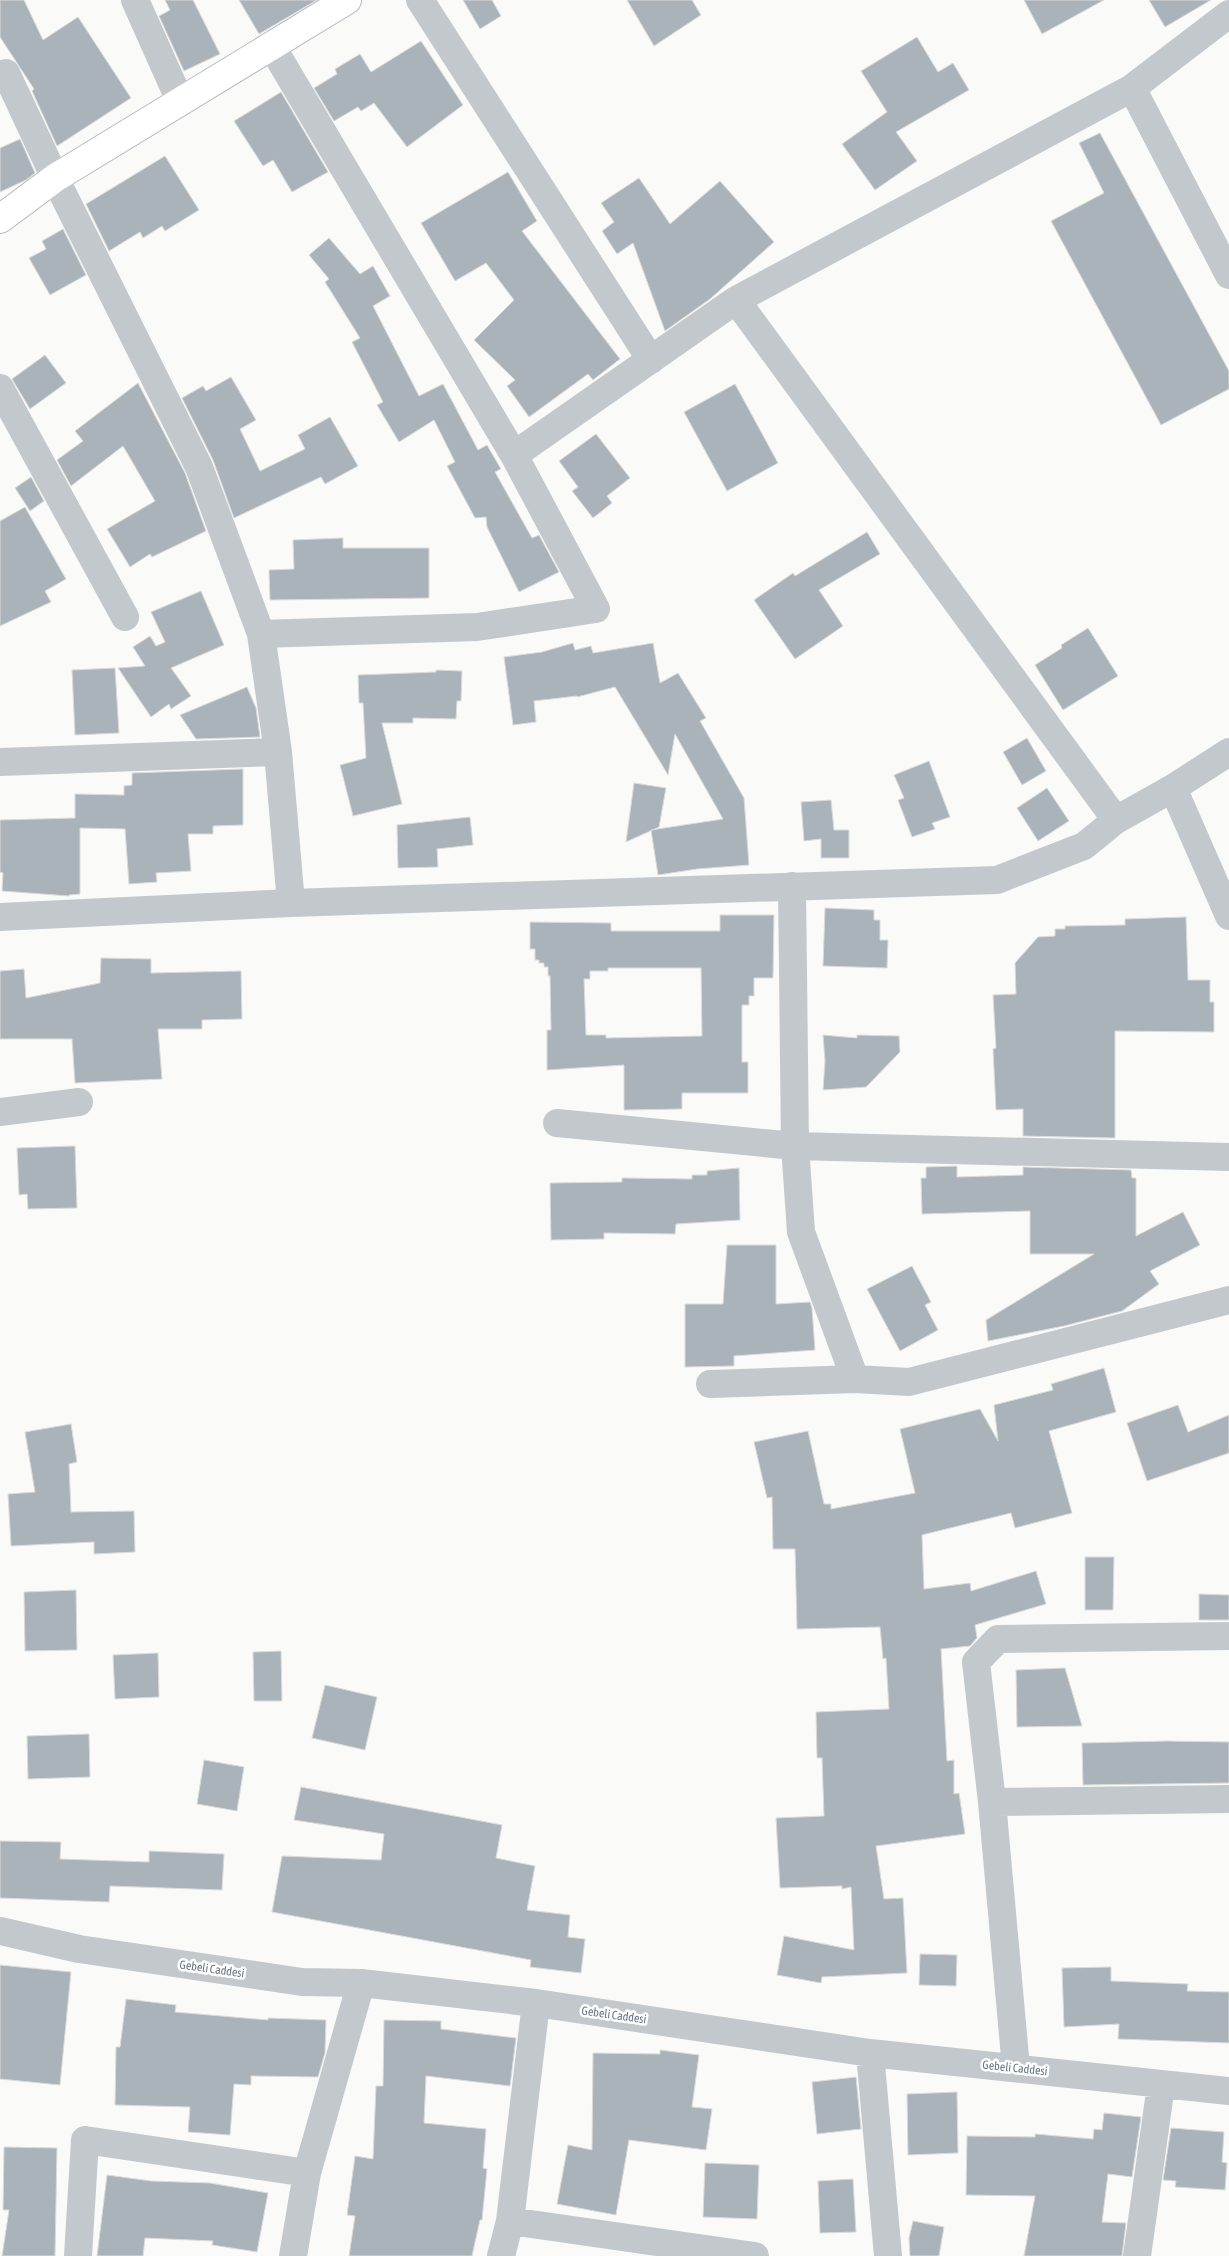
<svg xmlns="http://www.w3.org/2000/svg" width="1229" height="2256" viewBox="0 0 1229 2256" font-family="'Asap Condensed',sans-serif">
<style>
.building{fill:#aab3b9;stroke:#dcdcda;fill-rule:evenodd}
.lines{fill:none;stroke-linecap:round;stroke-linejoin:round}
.secondary-casing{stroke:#b3babf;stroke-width:30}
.street{stroke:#c3c8cc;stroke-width:28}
.secondary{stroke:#fff;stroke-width:28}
.labels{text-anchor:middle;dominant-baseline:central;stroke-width:5;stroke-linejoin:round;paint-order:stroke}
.street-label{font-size:12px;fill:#657683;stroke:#fff}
</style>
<rect width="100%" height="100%" fill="#fafaf8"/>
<path class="building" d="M 0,0 L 24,0 L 43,40 L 78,17 L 131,98 L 57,146 L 32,91 L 34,89 L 0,37 Z
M 165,0 L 193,0 L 220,54 L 184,71 L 159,16 L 170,10 Z
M 239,0 L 317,0 L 259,34 Z
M 463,0 L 492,0 L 501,16 L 480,29 Z
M 627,0 L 692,0 L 701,15 L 654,46 Z
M 1024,0 L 1104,0 L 1042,34 Z
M 1149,0 L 1211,0 L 1165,27 Z
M 917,37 L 938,72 L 953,63 L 969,90 L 896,132 L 917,161 L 875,190 L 842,144 L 887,112 L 861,71 Z
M 421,41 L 463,105 L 407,147 L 374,103 L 361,111 L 358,107 L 334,121 L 314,88 L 337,74 L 335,69 L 360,54 L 371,72 Z
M 281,92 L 328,172 L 292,192 L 273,160 L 263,166 L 234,121 Z
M 1100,133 L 1229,371 L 1229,389 L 1161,425 L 1051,221 L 1104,193 L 1079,143 Z
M 20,139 L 35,173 L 26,180 L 0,192 L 0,148 Z
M 165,156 L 199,210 L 165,231 L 162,226 L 143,238 L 140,232 L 109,251 L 86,204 Z
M 508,172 L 537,221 L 522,231 L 620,359 L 593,380 L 588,374 L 529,417 L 507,386 L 515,380 L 474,340 L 514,300 L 486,263 L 455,281 L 421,223 Z
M 639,178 L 670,224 L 720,181 L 774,242 L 710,299 L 665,331 L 633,243 L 617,254 L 602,231 L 614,222 L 601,203 Z
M 63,229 L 86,275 L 50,295 L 29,258 L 46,249 L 42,241 Z
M 329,238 L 360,274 L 373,266 L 390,296 L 373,306 L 419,396 L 443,384 L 478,450 L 487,445 L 501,469 L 495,472 L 532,538 L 539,535 L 559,572 L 519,592 L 487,527 L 486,517 L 475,518 L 447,466 L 455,462 L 434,420 L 399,442 L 377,405 L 383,402 L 352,342 L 360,338 L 325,282 L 329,279 L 309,255 Z
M 45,355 L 66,383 L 30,409 L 12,379 Z
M 231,377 L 256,420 L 240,429 L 260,471 L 305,449 L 298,435 L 330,417 L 358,466 L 325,484 L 321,477 L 234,518 L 213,460 L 182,398 L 203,386 L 206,391 Z
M 138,383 L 185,473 L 206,531 L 152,557 L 150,554 L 130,567 L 107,529 L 155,501 L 123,446 L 71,486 L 57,460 L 83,441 L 75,431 Z
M 735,384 L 778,463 L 727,491 L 684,412 Z
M 596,434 L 630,478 L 607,496 L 612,503 L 593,518 L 572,491 L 578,487 L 559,461 Z
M 31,477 L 44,501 L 30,511 L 15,488 Z
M 25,507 L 66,579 L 45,591 L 51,602 L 0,626 L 0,521 Z
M 867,532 L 880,554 L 819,590 L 843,626 L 795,659 L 754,600 L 793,573 L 795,576 Z
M 343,538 L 343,548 L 429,548 L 429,598 L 270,600 L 269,570 L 294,569 L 293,540 Z
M 201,591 L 224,645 L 171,668 L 191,696 L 171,709 L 169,704 L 151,717 L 118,668 L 145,666 L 133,647 L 150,636 L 156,646 L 165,642 L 151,612 Z
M 1088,628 L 1118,676 L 1063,710 L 1035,665 L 1062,648 L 1061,645 Z
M 573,643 L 575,650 L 591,646 L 593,653 L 653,643 L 660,683 L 678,673 L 706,718 L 700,721 L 744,798 L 749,865 L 697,869 L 658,875 L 651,830 L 723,819 L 675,734 L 668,775 L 615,687 L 577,697 L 577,696 L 534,701 L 536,722 L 513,725 L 504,657 L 542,652 Z
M 115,668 L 119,733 L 75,735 L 72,670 Z
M 436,670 L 462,671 L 461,701 L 457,701 L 456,719 L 413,718 L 413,723 L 382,723 L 402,804 L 353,816 L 340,765 L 366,758 L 363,703 L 359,703 L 358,675 L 436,672 Z
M 247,687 L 256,708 L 260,737 L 196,739 L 180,715 Z
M 1027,738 L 1046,771 L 1022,785 L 1003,752 Z
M 929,761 L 950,817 L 932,823 L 935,829 L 912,837 L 898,800 L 904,798 L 894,775 Z
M 243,769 L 243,825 L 213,826 L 213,834 L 188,834 L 191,871 L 156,873 L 157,882 L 129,884 L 125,829 L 80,828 L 80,894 L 69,895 L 69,896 L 2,891 L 3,873 L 0,872 L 0,820 L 75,818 L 75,794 L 124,795 L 124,786 L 132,785 L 132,773 Z
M 634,783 L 666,788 L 659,827 L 626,842 Z
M 1047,788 L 1069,821 L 1038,841 L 1017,808 Z
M 831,800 L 834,830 L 849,830 L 849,858 L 821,858 L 821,839 L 804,841 L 801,802 Z
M 470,817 L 473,845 L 437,849 L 438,867 L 398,868 L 397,825 Z
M 825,908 L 874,910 L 874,920 L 880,920 L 880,940 L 888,940 L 887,968 L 823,966 Z
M 720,915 L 774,915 L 773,978 L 754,978 L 754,996 L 749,996 L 749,1005 L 742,1005 L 742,1062 L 748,1062 L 748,1093 L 682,1093 L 682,1109 L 624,1110 L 624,1065 L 547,1070 L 547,1030 L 551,1030 L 550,976 L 548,976 L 548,967 L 544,967 L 544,963 L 539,963 L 539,960 L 535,960 L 535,949 L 530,949 L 530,922 L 611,923 L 611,931 L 720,931 ZM 608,968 L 701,968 L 702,1036 L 606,1038 L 606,1035 L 586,1035 L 584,979 L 590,979 L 590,971 L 608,971 Z
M 1186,917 L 1188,980 L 1210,980 L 1210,1002 L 1214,1002 L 1214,1032 L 1115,1031 L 1115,1138 L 1023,1136 L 1023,1109 L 996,1110 L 993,1049 L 996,1048 L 993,995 L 1016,994 L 1015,963 L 1038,937 L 1055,936 L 1055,929 L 1065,929 L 1065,926 L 1125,925 L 1125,919 Z
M 101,958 L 151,959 L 151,973 L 241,971 L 242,1019 L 202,1020 L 202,1029 L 158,1029 L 162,1079 L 75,1083 L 72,1039 L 0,1039 L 0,971 L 24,969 L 26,998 L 100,983 Z
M 823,1035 L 857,1038 L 857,1035 L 899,1036 L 900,1052 L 866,1087 L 823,1090 L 825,1061 Z
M 75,1146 L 77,1208 L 28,1209 L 27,1194 L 19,1195 L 17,1148 Z
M 957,1166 L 957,1177 L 1023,1175 L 1023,1167 L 1131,1170 L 1132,1178 L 1136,1178 L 1136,1236 L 1183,1212 L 1200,1245 L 1150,1271 L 1159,1284 L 1122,1311 L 1064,1326 L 988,1341 L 986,1320 L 1094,1254 L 1030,1254 L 1030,1211 L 922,1214 L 921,1178 L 926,1178 L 926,1167 Z
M 739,1168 L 740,1220 L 676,1224 L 675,1234 L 604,1233 L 604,1239 L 551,1240 L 550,1183 L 622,1182 L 622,1178 L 692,1179 L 692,1175 L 707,1175 L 707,1171 Z
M 727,1245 L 776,1245 L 776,1304 L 810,1302 L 812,1308 L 815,1350 L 734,1356 L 734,1366 L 685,1367 L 685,1304 L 723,1304 Z
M 912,1266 L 931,1302 L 925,1305 L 938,1330 L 900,1351 L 867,1289 Z
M 1104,1368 L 1116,1412 L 1049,1431 L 1072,1513 L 1015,1528 L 1011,1513 L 922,1535 L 924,1589 L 970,1583 L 971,1591 L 1036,1571 L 1046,1604 L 975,1625 L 977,1638 L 970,1646 L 941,1649 L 947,1761 L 954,1760 L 954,1794 L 959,1793 L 965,1834 L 876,1846 L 884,1899 L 903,1898 L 907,1973 L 822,1977 L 821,1983 L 777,1975 L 784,1936 L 854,1950 L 851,1887 L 842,1889 L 842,1886 L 780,1888 L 776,1818 L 824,1816 L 822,1758 L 817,1758 L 816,1712 L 889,1709 L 886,1658 L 883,1659 L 880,1627 L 797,1629 L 795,1549 L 773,1549 L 772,1497 L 767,1498 L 754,1442 L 808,1431 L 824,1504 L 831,1504 L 831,1509 L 915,1493 L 900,1429 L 980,1409 L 998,1441 L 994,1405 L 1053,1390 L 1051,1384 Z
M 1178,1405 L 1188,1432 L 1229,1415 L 1229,1453 L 1147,1481 L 1127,1423 Z
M 71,1424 L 77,1462 L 69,1464 L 71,1512 L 134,1511 L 135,1552 L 94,1554 L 94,1542 L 11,1546 L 8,1494 L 35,1492 L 25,1432 Z
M 1085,1557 L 1114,1557 L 1113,1610 L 1085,1610 Z
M 76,1590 L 77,1650 L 25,1651 L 24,1592 Z
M 1199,1594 L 1229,1595 L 1229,1620 L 1199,1620 Z
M 281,1651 L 282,1701 L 254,1701 L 253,1652 Z
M 158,1653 L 159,1697 L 115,1699 L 113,1655 Z
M 1065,1668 L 1082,1726 L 1017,1727 L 1016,1670 Z
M 325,1685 L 377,1697 L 365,1750 L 312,1738 Z
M 89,1734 L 90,1777 L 28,1779 L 27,1736 Z
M 1167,1741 L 1229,1742 L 1229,1783 L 1083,1785 L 1082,1743 Z
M 204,1760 L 244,1767 L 237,1811 L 197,1804 Z
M 301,1787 L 502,1825 L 496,1858 L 535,1866 L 527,1910 L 570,1915 L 568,1937 L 585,1939 L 581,1973 L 530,1967 L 531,1960 L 272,1912 L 282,1856 L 381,1860 L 384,1834 L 294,1820 Z
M 0,1841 L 61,1842 L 60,1859 L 149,1862 L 149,1851 L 224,1854 L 222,1890 L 110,1886 L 109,1902 L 0,1898 Z
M 920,1954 L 957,1955 L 956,1986 L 919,1985 Z
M 0,1965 L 71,1972 L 60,2085 L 0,2079 Z
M 1111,1967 L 1111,1981 L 1188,1984 L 1187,1991 L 1229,1992 L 1229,2043 L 1118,2039 L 1119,2024 L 1064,2027 L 1062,1968 Z
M 126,1999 L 176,2005 L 175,2012 L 268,2020 L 268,2018 L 326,2020 L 325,2053 L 318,2077 L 251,2076 L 251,2085 L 234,2084 L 230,2135 L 188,2132 L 190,2107 L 115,2105 L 116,2047 L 120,2047 Z
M 384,2020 L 441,2021 L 441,2029 L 516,2038 L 510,2086 L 426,2076 L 424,2123 L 486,2129 L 483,2168 L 487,2169 L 482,2220 L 480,2220 L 472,2256 L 349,2256 L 355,2216 L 347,2215 L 355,2156 L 373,2159 L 376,2086 L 383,2086 Z
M 660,2050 L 699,2055 L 692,2107 L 712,2109 L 706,2150 L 629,2140 L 616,2215 L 557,2204 L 568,2145 L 592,2150 L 593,2053 L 660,2054 Z
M 856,2077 L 861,2129 L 817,2134 L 812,2082 Z
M 957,2092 L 958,2153 L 908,2155 L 907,2094 Z
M 1104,2113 L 1141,2117 L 1132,2177 L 1108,2174 L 1102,2222 L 1126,2223 L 1122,2256 L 1024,2256 L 1035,2196 L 966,2195 L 967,2136 L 1035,2137 L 1035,2134 L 1093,2139 L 1094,2129 L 1102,2130 Z
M 1171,2128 L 1224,2132 L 1222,2162 L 1227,2163 L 1225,2190 L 1175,2187 L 1176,2181 L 1163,2180 Z
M 4,2147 L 57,2148 L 55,2256 L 2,2256 L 9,2210 L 3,2210 Z
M 705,2163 L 759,2165 L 757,2219 L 703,2217 Z
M 107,2175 L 151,2181 L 210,2183 L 268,2193 L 257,2252 L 212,2245 L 213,2241 L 145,2238 L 143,2256 L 97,2256 Z
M 853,2179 L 856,2232 L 820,2233 L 818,2181 Z
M 913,2221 L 944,2227 L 939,2256 L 910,2256 L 909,2238 Z"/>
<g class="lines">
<defs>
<path id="secondary" d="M 0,219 L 55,178 L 347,0"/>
</defs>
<use href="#secondary" class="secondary-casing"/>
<path class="street" d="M 135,0 L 180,101
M 420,0 L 651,360
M 0,75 L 6,73 L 55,178 L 199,467 L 261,634 L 278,752 L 291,903
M 1132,88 L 1229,275
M 736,300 L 1116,820
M 0,388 L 125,617
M 514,455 L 736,300 L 1132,88 L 1229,14
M 261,634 L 477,627 L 596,609 L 514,455 L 271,45
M 0,762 L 278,752
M 1173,788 L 1229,916
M 792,886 L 795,1146 L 801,1232 L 855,1379 L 909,1382 L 1229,1300
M 0,917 L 291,903 L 997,880 L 1084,846 L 1116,820 L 1173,788 L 1229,752
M 0,1112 L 79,1102
M 557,1123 L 795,1146 L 1229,1157
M 710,1384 L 855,1379
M 992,1802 L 976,1662 L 998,1639 L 1229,1636
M 0,1931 L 79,1949 L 302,1982 L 361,1983 L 536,2003 L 870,2053 L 1229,2091
M 870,2053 L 888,2256
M 1016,2068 L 992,1802 L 1229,1799
M 510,2221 L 755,2256
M 78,2256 L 85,2140 L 307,2173
M 293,2256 L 307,2173 L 361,1983
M 501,2256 L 510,2221 L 536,2003
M 1137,2256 L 1161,2085"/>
<use href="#secondary" class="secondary"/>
</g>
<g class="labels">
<g class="street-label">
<text transform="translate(212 1969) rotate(8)">Gebeli Caddesi</text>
<text transform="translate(614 2015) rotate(8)">Gebeli Caddesi</text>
<text transform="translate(1015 2068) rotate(6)">Gebeli Caddesi</text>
</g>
</g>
</svg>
